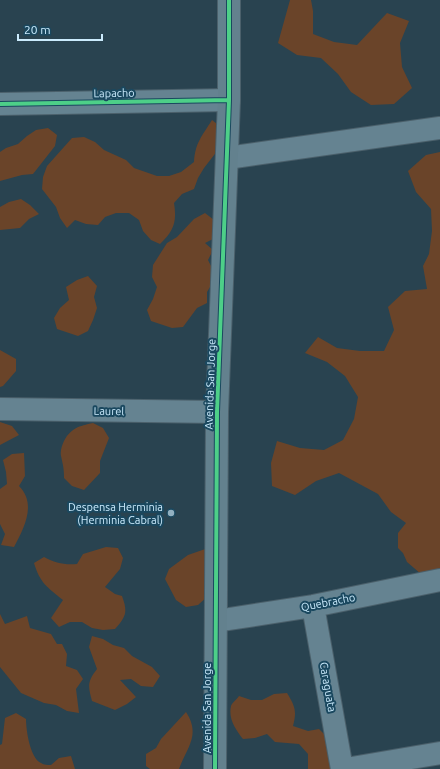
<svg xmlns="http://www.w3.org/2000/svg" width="440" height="769" viewBox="0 0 440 769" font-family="Ubuntu,sans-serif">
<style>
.green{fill:#6a4429}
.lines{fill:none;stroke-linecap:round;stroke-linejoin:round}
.street-casing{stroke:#4b606b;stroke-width:24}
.secondary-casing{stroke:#4b606b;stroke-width:24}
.street{stroke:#658391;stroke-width:22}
.secondary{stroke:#63818e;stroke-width:22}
.cycleway-casing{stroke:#1a485f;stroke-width:6}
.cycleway{stroke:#4dcf88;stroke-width:4}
.poi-dot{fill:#92b0c0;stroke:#1a485f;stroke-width:1.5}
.labels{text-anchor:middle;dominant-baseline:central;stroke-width:4;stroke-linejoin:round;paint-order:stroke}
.street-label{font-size:11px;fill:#cbebfd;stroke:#1a485f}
.poi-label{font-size:11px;fill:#cbebfd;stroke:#1a485f;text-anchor:end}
</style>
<rect width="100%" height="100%" fill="#294350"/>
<path class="green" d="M 290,0 L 311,0 L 313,11 L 313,34 L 334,42 L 357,45 L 387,13 L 409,21 L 400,43 L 402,67 L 412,88 L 394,104 L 371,105 L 351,92 L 338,74 L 321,58 L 297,55 L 278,43 Z
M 212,120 L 222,128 L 218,150 L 204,168 L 198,178 L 194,189 L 182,194 L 174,203 C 177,222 174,231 160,244 L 151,240 L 143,231 L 139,220 L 129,213 L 116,213 L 105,217 L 98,225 L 86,224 L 75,220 L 67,228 L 60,218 L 56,207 L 42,189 L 43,177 L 47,166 L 72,138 L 84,137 L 95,142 L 104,150 L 126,160 L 134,168 L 157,176 L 169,176 L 181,172 L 194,162 C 195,143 202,136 212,120 Z
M 48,128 L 57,135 L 55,146 L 33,174 L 22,175 L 0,181 L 0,152 L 6,148 L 18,144 L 27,136 L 36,130 Z
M 440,152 L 440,574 L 421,574 L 407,562 L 403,553 L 398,548 L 398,533 L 406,523 L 391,512 L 378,494 L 339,473 L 316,481 L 295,495 L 272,486 L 271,463 L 277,441 L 300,448 L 324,450 L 343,440 L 354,419 L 358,397 L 345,376 L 327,362 L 305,353 L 318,337 L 337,348 L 360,351 L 384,351 L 394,330 L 388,307 L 405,291 L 427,289 L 423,266 L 429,254 L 432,231 L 431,209 L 416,192 L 408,171 L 426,155 Z
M 21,199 L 30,205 L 39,214 L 29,219 L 20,228 L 0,230 L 0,207 L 9,202 Z
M 205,213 L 214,220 L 213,239 L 205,243 L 213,250 L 208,260 L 213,270 L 213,282 L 207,292 L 207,303 L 197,308 L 183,327 L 172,328 L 151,321 L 147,310 L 153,299 L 157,287 L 152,277 L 153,265 L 167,243 L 177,237 L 194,219 Z
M 88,276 L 97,286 L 94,297 L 97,308 L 93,320 L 88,331 L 78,336 L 57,329 L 54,318 L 60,308 L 69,300 L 66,287 L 77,280 Z
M 0,350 L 16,359 L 16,371 L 3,386 L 0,387 Z
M 0,422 L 12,426 L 19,435 L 0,445 Z
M 93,423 L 103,428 L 109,438 L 100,461 L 100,473 L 84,490 L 72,486 L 64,478 C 64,469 63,465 61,456 C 60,451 62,445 64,441 C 71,428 79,426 93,423 Z
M 24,453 L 25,476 L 19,486 C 37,504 24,528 14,547 L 1,545 L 5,534 L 0,524 L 0,489 L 7,484 L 6,472 L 3,460 L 12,454 Z
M 106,547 L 118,548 L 123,558 L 120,569 L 105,587 L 115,594 L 122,596 C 128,612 126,617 115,629 L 103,630 L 92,628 L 82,622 L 70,622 L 59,627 L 51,618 L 63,600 C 47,587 40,583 34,563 L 44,557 C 55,563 64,565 77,564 L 83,554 Z
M 211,547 L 208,596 L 198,605 L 186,607 L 176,600 L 165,579 L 169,569 L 188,555 Z
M 0,614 L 5,624 L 27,616 L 30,628 L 51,634 L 57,644 L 62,644 L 67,654 L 66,666 L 77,670 L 83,679 L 76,689 L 79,713 L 67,711 L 56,705 L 44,703 L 21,693 L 0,667 Z
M 92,636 L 103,639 L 113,645 L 124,648 L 132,656 L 152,667 L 160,676 L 153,687 L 141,686 L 131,679 L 120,680 L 136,697 L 127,704 L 115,710 L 92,701 C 88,686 87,682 97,669 L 89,647 Z
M 287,693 C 295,706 297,711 293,726 L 308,731 L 319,729 L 327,737 L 332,769 L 308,769 L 308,754 L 299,744 L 275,742 L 267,734 L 255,738 L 243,739 C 236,730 228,719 231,706 C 232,703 237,699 239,696 L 251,700 L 262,700 L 274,694 Z
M 186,712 C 201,735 187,747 179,769 L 150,769 L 146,766 L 146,754 L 156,748 L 161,739 Z
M 16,713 L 26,719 C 26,730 30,758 41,763 C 44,765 48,765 51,765 L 59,758 L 71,756 L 75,769 L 0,769 L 0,745 L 2,744 L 5,718 Z"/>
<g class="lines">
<defs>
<path id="street" d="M 0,104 L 229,100
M 227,158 L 440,128
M 0,409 L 217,412
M 313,606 L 342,769
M 216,621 L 313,606 L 440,580
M 346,769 L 440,753"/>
<path id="secondary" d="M 215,769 L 217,412 L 229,100 L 229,0"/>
</defs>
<use href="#street" class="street-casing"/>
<use href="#secondary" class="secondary-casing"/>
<use href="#street" class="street"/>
<use href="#secondary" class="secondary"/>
<defs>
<path id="cycleway" d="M 0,104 L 229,100
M 215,769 L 217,412 L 229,100 L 229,0"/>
</defs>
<use href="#cycleway" class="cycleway-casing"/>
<use href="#cycleway" class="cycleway"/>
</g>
<circle class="poi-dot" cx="171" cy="513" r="4"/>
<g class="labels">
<g class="street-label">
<text transform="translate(114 93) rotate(-1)">Lapacho</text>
<text transform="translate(210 384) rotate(-88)">Avenida San Jorge</text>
<text transform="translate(109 411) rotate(1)">Laurel</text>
<text transform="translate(328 602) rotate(-11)">Quebracho</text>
<text transform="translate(328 687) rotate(80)">Caraguata</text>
<text transform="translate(207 708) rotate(-90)">Avenida San Jorge</text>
</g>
<g class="poi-label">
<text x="163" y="507">Despensa Herminia<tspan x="163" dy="13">(Herminia Cabral)</tspan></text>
</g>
</g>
<path d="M18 34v6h84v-6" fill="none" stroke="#cbebfd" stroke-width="2"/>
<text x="24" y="34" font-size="12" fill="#cbebfd" stroke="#1a485f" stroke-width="3" paint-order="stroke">20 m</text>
</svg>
